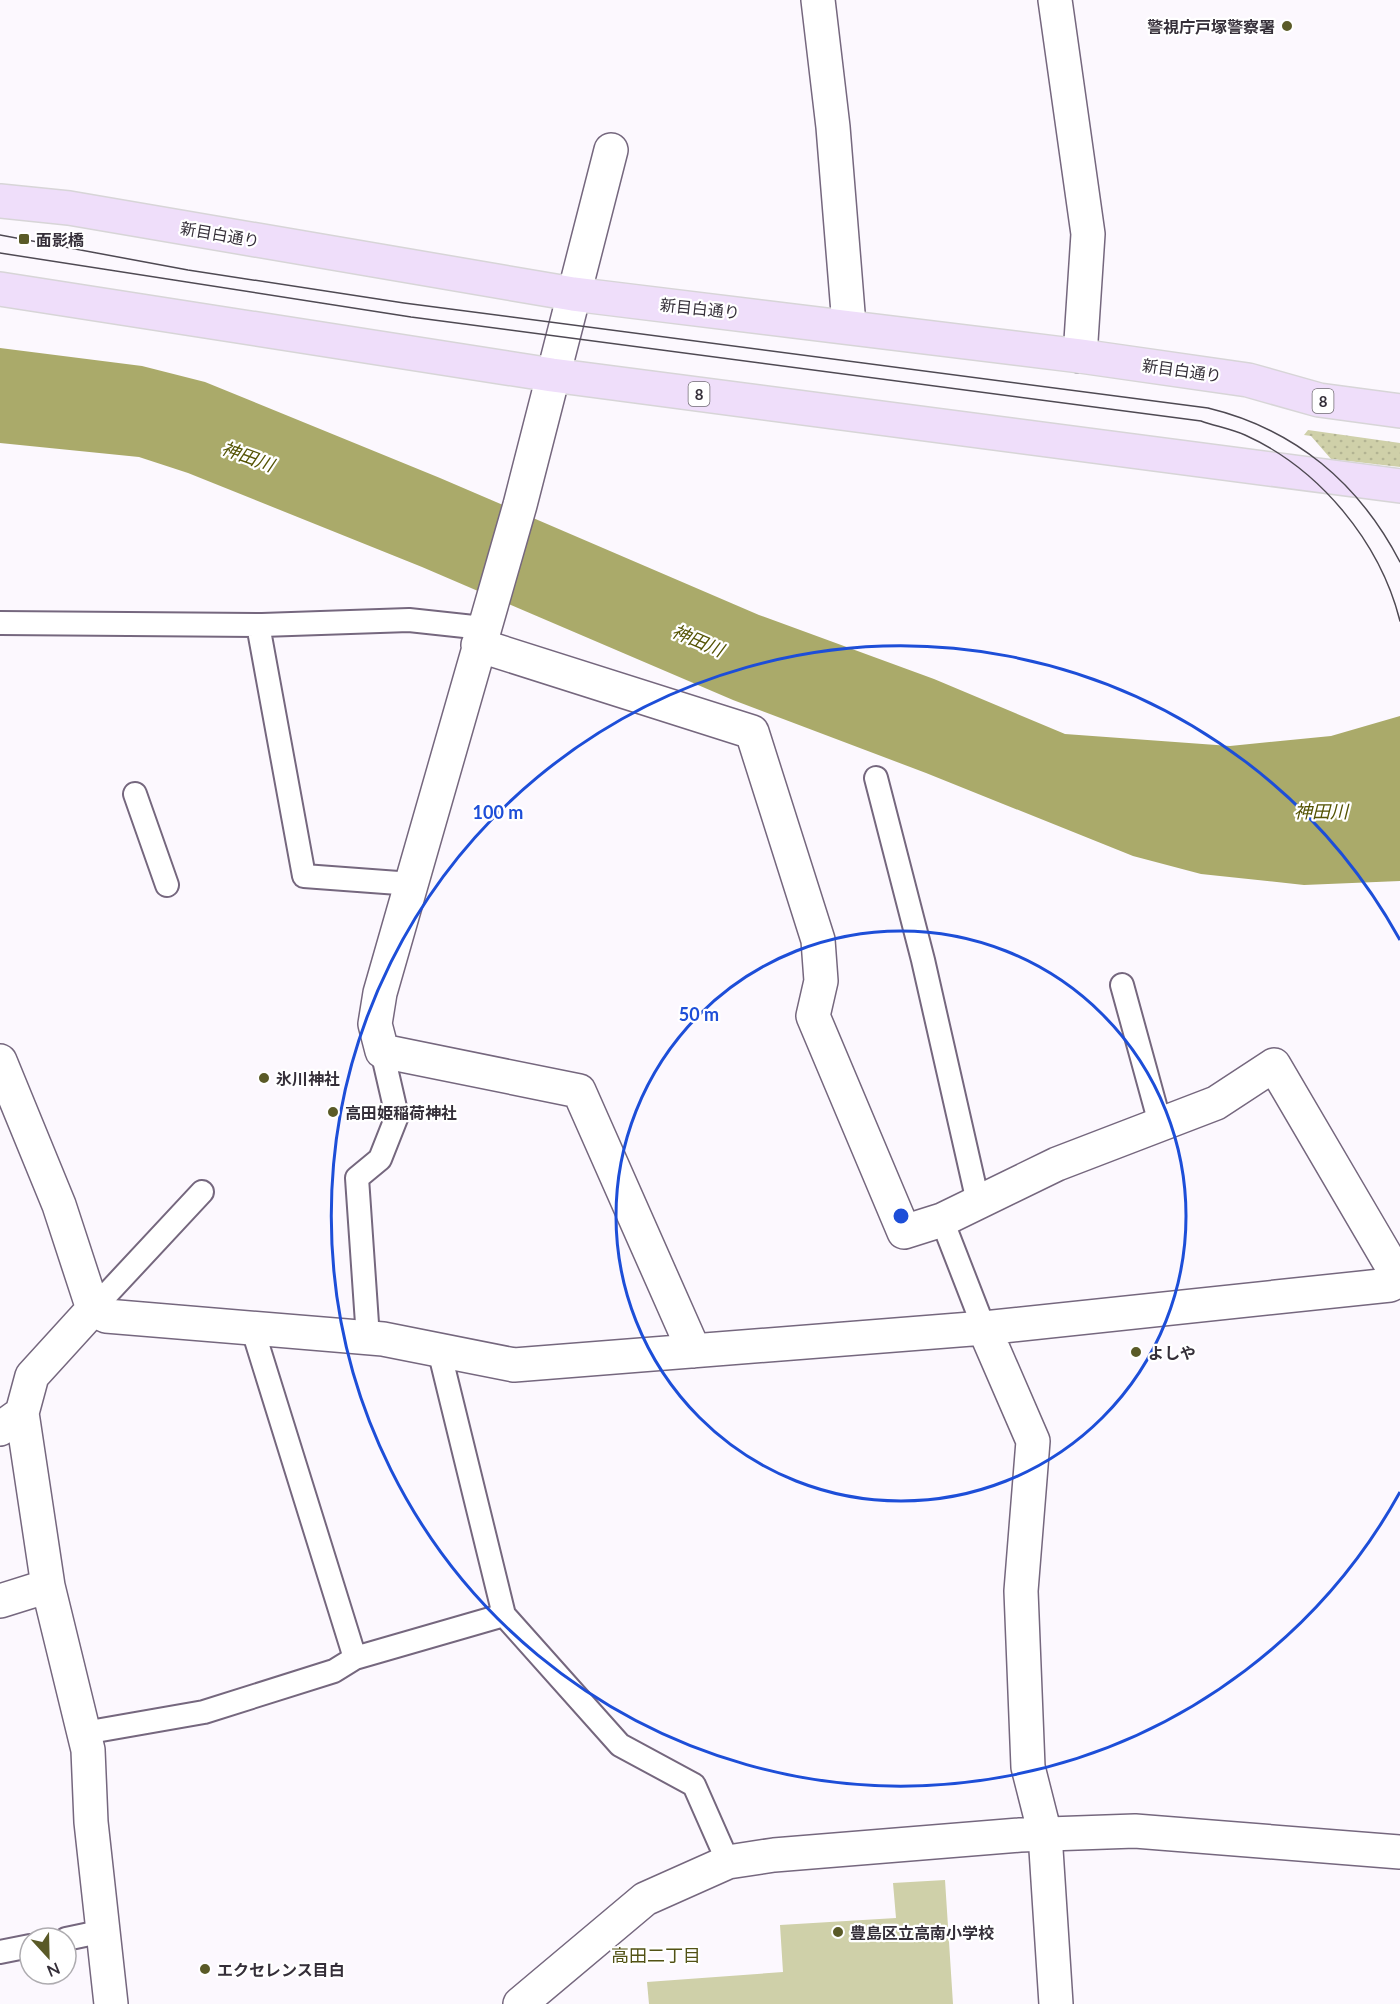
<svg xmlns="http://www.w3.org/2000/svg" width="1400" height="2004" viewBox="0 0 1400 2004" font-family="Lato,'Noto Sans JP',sans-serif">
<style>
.grass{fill:url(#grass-dots)}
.garden{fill:#cfd0a9}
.water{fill:#aaaa6a}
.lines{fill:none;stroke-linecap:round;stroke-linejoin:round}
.lane-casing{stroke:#75677e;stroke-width:26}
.street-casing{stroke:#75677e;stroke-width:36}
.secondary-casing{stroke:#75677e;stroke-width:36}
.primary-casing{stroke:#d7d5d7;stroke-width:36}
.lane{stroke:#fff;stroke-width:22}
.street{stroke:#fff;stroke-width:33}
.secondary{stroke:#fff;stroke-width:33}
.primary{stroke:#efdefa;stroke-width:33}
.tram{stroke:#4e4952;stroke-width:1.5}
.ring{fill:none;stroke:#1d4ed8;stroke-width:3}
.poi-dot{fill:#5a5a27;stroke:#fff;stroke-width:2}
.labels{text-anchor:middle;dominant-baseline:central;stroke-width:4.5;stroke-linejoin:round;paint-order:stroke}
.shield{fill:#fff;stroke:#726d74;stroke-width:1.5}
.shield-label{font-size:15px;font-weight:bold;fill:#352f39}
.poi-label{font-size:16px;font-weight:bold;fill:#352f39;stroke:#fff;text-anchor:start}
.street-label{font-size:16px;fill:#352f39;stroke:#fff}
.water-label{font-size:18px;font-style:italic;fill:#545303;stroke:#fff}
.neighbourhood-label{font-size:18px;fill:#525215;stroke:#fff}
.centre{fill:#1d4ed8;stroke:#fff;stroke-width:3}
.ring-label{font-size:18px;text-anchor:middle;font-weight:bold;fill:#1d4ed8;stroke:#fff;stroke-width:4.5;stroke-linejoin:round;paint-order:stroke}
</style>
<defs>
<pattern id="grass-dots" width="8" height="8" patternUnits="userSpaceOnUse" patternTransform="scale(1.5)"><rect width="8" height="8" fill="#cfd0a9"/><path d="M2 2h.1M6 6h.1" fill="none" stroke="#b2b392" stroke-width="1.8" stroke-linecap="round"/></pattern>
</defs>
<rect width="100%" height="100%" fill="#fcf8fe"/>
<path class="grass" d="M 1308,430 L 1400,443 L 1400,467 L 1331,459 L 1311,436 L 1304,435 Z"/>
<path class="garden" d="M 945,1880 L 953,2004 L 649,2004 L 647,1982 L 783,1972 L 780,1925 L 896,1918 L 893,1883 Z"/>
<path class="water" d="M 0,348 L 142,366 L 205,382 L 440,478 L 759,615 L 934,679 L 1065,734 L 1230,746 L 1331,736 L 1400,716 L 1400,881 L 1304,885 L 1201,874 L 1133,856 L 926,773 L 733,700 L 422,567 L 188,473 L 139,457 L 0,443 Z"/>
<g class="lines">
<defs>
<path id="lane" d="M 0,623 L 262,625 L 409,620 L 483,628
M 258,625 L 304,876 L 412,884
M 876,778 L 923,960 L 978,1202
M 135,794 L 167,885
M 1122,985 L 1161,1127
M 942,1220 L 984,1328
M 93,1309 L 202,1192
M 252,1327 L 355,1658
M 368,1338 L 357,1178 L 380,1159 L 397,1116 L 382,1051
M 439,1350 L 504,1615 L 620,1745 L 694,1785 L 728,1862
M 84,1733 L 204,1712 L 334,1671 L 355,1658 L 504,1615
M 66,1939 L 104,1931
M 0,1952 L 30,1946"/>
<path id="street" d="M 818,0 L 833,127 L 849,325
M 1055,0 L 1088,234 L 1080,356
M 611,150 L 520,505 L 380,993 L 375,1024 L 382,1051 L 579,1091 L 694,1351
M 0,1061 L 59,1205 L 93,1309 L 106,1316 L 383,1339 L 514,1365 L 984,1328 L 1390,1285 L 1400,1280 L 1274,1065 L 1216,1103 L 1057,1164 L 942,1220 L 904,1232 L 813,1016 L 821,981 L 818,940 L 752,732 L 478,645
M 984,1328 L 1033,1441 L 1021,1591 L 1028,1767 L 1045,1834
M 22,1413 L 48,1586 L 88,1750 L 91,1822 L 111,2004
M 0,1429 L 22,1413 L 32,1376 L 93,1309
M 0,1601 L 48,1586
M 520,2004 L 645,1899 L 728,1862 L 774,1855 L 1020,1835 L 1135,1831 L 1400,1852"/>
<path id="secondary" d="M 1045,1834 L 1056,2004"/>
<path id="primary" d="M 0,201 L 69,208 L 573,294 L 1080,356 L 1248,380 L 1319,400 L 1400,411
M 0,289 L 552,375 L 1400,486"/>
</defs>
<use href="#lane" class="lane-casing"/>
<use href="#street" class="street-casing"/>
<use href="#secondary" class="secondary-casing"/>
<use href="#primary" class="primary-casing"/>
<use href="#lane" class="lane"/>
<use href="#street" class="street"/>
<use href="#secondary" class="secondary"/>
<use href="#primary" class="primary"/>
<path class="tram" d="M 0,235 L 188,270 L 404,303 L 1208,408 C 1295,429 1359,483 1400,562
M 0,253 L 411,317 L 1201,421 C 1215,426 1231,429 1245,435 C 1320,469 1380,542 1400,621"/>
</g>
<g class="ring">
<circle cx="901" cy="1216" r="285"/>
<path d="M1400 1492A570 570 0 1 1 1400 940"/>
</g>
<g class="poi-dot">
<circle cx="1287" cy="26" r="6"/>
<rect x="18" y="233" width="12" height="12" rx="3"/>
<circle cx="264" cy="1078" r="6"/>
<circle cx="333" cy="1112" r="6"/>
<circle cx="1136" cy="1352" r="6"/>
<circle cx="838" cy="1932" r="6"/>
<circle cx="205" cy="1969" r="6"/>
</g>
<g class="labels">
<g class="shield">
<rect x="688.5" y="382" width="21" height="24" rx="4.5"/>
<rect x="1312.5" y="389" width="21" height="24" rx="4.5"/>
</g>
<g class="shield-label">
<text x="699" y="394">8</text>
<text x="1323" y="401">8</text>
</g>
<g class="poi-label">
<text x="1275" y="26" text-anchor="end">警視庁戸塚警察署</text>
<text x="36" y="239">面影橋</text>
<text x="276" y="1078">氷川神社</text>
<text x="345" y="1112">高田姫稲荷神社</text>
<text x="1148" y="1352">よしや</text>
<text x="850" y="1932">豊島区立高南小学校</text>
<text x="217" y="1969">エクセレンス目白</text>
</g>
<g class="street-label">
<text transform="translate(220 234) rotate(10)">新目白通り</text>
<text transform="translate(700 308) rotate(6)">新目白通り</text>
<text transform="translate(1182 370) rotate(8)">新目白通り</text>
</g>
<g class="water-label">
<text transform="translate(248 456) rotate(20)">神田川</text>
<text transform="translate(698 640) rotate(23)">神田川</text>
<text x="1321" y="811">神田川</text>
</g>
<g class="neighbourhood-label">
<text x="656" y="1955">高田二丁目</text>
</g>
</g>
<circle cx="901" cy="1216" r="9" class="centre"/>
<g class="ring-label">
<text x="498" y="819">100 m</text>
<text x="699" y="1021">50 m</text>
</g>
<g transform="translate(48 1956) rotate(158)"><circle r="28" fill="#ffffff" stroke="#aeacb0" stroke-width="1.5"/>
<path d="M0-4.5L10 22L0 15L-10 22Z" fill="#5a5a27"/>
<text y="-9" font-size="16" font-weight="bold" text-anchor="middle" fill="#352f39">N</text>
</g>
</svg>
